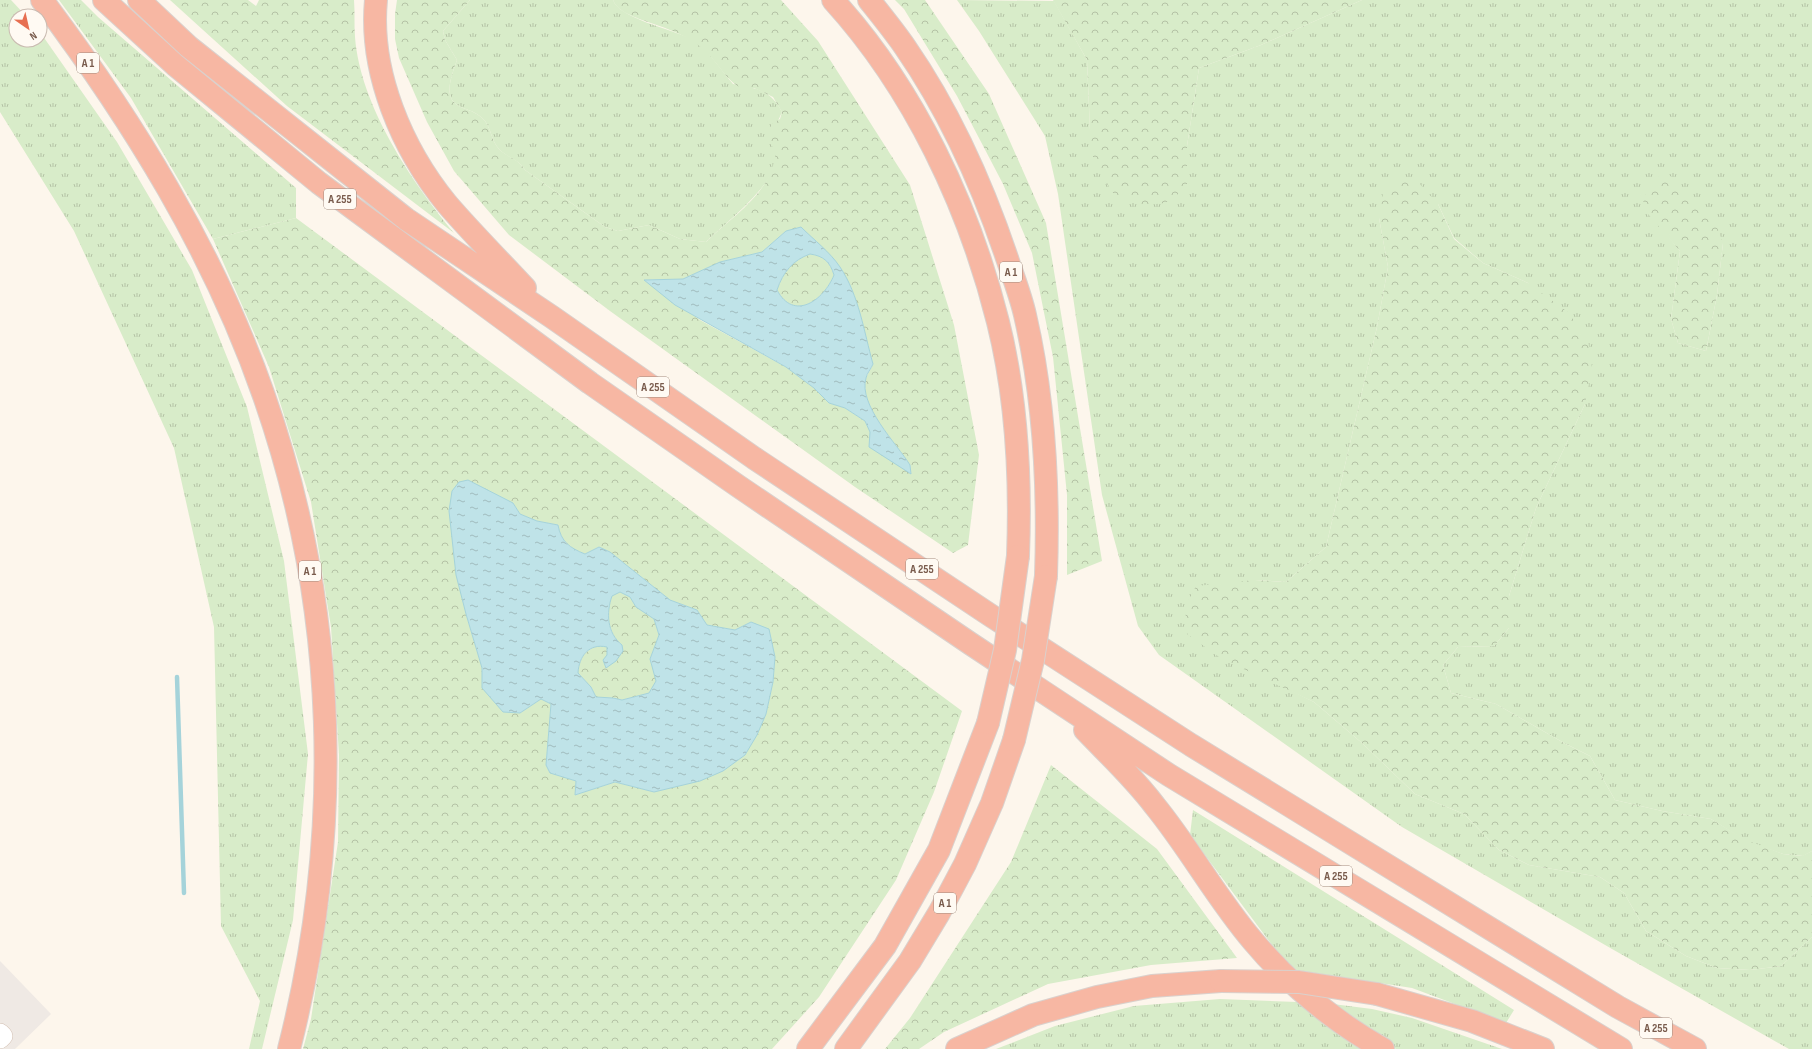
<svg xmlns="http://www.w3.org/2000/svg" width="1812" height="1049" viewBox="0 0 1812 1049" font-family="'Sofia Sans Condensed',sans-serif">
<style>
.industrial{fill:#efe9e4}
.grass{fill:url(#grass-tufts);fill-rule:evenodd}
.forest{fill:url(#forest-crowns);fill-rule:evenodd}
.water{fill:url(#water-ripples);stroke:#a5d3da;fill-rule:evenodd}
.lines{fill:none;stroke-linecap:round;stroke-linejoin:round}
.stream{stroke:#a5d3da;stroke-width:4.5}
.minor-casing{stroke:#d1beb0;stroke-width:20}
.highway-casing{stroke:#dad1cd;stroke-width:24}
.minor{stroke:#fff;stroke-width:19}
.highway{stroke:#f7b7a3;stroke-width:22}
.highway-bridge-casing{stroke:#dad1cd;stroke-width:24;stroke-linecap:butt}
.highway-bridge{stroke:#f7b7a3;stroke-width:22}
.labels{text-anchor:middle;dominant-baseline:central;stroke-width:3;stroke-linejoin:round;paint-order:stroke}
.shield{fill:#fffaf3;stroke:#a28b7f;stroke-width:1}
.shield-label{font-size:12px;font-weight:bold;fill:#7a5c4d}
</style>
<defs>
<pattern id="grass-tufts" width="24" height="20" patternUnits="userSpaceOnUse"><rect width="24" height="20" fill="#d8ecc9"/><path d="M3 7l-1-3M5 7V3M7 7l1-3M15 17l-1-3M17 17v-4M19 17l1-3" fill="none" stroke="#b4c2a5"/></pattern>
<pattern id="forest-crowns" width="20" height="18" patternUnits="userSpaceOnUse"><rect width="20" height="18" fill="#d8ecc9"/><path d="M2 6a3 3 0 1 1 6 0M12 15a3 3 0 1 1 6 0" fill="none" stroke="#b4c2a5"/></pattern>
<pattern id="water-ripples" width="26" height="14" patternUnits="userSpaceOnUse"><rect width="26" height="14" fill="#bfe3e8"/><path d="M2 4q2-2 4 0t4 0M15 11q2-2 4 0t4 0" fill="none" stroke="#a0bbbe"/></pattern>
</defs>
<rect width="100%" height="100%" fill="#fdf6ec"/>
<path class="industrial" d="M 0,961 L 51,1014 L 15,1049 L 0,1049 Z"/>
<path class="grass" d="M 0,0 L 11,0 L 26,16 L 16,16 L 16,40 L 40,40 L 40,32 L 117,142 L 192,270 L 247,407 L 284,561 L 308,754 L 293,920 L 262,1049 L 249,1049 L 260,1001 L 221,926 L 214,627 L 174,448 L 74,231 L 0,112 Z
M 59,0 L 81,0 L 98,17 L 296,188 L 296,218 L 213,239 L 131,98 Z
M 470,0 L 613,0 C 619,18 671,29 689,38 C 707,47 720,69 733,84 C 756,88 771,90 782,112 L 770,139 C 772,144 775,149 776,154 C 780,182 724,224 706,242 L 680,239 L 649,225 L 618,231 L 605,227 L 525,170 C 519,159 507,158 499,149 C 492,142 491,129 485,121 C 474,109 466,111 456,104 C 443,95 453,72 457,60 L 445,40 L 443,31 Z
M 957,0 L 1054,1 L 1087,60 L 1090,130 L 1187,188 L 1187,146 L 1199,68 L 1261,45 L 1362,0 L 1812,0 L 1812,851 L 1803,856 L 1783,854 L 1746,841 L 1711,819 L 1662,811 L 1615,800 L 1590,756 L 1564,743 L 1496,704 L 1451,693 L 1443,665 L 1458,647 L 1494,646 L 1509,628 L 1509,596 L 1536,508 L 1585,404 L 1528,283 L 1483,263 L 1454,238 L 1438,204 L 1379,218 L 1388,267 L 1377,327 L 1326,547 L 1286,582 L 1255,580 L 1272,681 L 1314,702 L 1362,743 L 1415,794 L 1464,814 L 1499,850 L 1529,865 L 1600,877 L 1624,893 L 1646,931 L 1686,956 L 1717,968 L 1750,970 L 1781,966 L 1812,937 L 1812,1049 L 1789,1049 L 1612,949 L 1402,827 L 1159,655 L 1138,626 L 1102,495 L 1058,194 L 1045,136 L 979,31 ZM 1668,236 L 1723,243 L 1717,295 L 1706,351 L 1678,343 L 1671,319 L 1680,251 Z
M 1193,810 L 1514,1010 L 1506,1023 L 1412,988 L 1290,969 L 1190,835 Z
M 1220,999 L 1297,1002 L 1332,1030 L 1360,1049 L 996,1049 L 1055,1026 L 1134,1006 Z
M 1325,1003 L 1372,1009 L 1412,1018 L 1502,1049 L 1396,1049 L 1360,1029 Z"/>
<path class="forest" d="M 170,0 L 248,0 L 256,6 L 259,0 L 354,0 C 355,12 354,25 355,37 C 360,105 411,181 454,233 L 287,106 Z
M 397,0 L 470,0 L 443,31 L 445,40 L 457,60 C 453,72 443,95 456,104 C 466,111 474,109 485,121 C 491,129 492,142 499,149 C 508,158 519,159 525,170 L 605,227 L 618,231 L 649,225 L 680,239 L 706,242 C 731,217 769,195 775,157 C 776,151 771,146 770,140 C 769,135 771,129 771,124 L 780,119 L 782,112 L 773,97 L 754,88 L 746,91 C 726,81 722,68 707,53 C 690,35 665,28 642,20 C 632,16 617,11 613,0 L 781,0 L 818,41 L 910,185 L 954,325 L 979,455 L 968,545 L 953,553 L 855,487 L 610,311 L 509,235 L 454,171 L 427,122 L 399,58 L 395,39 L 395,14 ZM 801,228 L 829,254 L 873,364 C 871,369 868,373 866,378 C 858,405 897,444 910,465 L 911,474 L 871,432 L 865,421 L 845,408 L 829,403 L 814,388 L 786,367 L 700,320 L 645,280 L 683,279 L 720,262 L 762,252 L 786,231 Z
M 895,0 L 925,0 L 989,94 L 1046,223 L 1102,561 L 1067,575 L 1067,495 L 1053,357 L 1032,253 L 1003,184 L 957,96 L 904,9 Z
M 1053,0 L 1362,0 L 1261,45 L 1199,68 L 1187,146 L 1187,188 L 1165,203 L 1146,205 L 1116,197 L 1094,165 L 1090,130 L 1087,60 Z
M 1665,171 L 1713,217 L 1723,243 L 1717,295 L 1706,351 L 1678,343 L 1671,319 L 1680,251 L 1642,207 L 1647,188 Z
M 1400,177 L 1415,179 L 1438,204 L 1454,239 L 1483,263 L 1528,283 L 1569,313 L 1588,340 L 1592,368 L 1585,404 L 1536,508 L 1509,596 L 1509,628 L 1494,646 L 1458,647 L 1443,665 L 1451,693 L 1496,704 L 1564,743 L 1590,756 L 1615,800 L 1662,811 L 1711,819 L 1746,840 L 1783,854 L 1802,856 L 1812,851 L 1812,937 L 1781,966 L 1750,970 L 1717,968 L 1686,956 L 1646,931 L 1624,893 L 1600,877 L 1529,865 L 1499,850 L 1464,814 L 1415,794 L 1362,743 L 1314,702 L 1222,659 L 1187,634 L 1185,607 L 1196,586 L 1255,580 L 1286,582 L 1326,547 L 1377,327 L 1388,267 L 1379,218 L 1383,193 Z
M 296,218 L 962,711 L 934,792 L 896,880 L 819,997 L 772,1049 L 303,1049 L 311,1019 L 338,842 L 339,755 L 331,627 L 311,502 L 269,367 L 213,239 ZM 513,503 L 520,514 L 537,521 L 558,525 C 561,542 570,548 585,554 L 599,547 L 610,552 L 670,600 L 697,610 L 707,625 L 735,630 L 751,622 L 775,657 L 773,682 L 766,714 L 654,792 L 615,782 L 575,795 L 576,781 L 550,773 L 546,765 L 551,704 L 541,699 L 520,713 L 482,688 L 482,668 L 466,614 L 449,511 Z
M 810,254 C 824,256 830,262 834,275 C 824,300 794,322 777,290 C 783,272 793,260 810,254 Z
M 620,592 L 630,597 L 636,607 L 654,619 L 659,635 L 650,659 L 657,681 L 649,693 L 622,700 L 613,698 L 596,697 L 591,687 L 578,673 C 579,656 589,644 607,646 L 607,655 L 622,645 C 607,633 606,613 612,595 Z
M 1051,765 L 1157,849 L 1237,958 L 1151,965 L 1048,984 L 944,1032 L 919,1049 L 885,1049 L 910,1018 L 1011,862 Z"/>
<path class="water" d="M 801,227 C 814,240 830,252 840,267 C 859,295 864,332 873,364 C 871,369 867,373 866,378 C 858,405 897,444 910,465 L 911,474 L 869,447 L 870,432 L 865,421 L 845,408 L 829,403 L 814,388 L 786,367 L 675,305 L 644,280 L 683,279 L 720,262 L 762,252 L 786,231 ZM 810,254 C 824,256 830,262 834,275 C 824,300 794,322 777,290 C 783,272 793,260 810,254 Z
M 468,480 L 513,503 L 520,514 L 537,521 L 558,525 C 561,542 570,548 585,554 L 599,547 L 610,552 L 670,600 L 697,610 L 707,625 L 735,630 L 751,622 L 769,629 L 775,657 L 773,682 L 766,714 L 757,735 L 745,755 L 723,771 L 700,781 L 654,792 L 615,782 L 575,795 L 576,781 L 550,773 L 546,765 L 551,704 L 541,699 L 520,713 L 503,712 L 482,688 L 482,668 L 466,614 L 456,575 L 449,511 L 452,491 L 459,482 ZM 620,592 L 630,597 L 636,607 L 654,619 L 659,635 L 650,659 L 656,681 L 649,693 L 622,700 L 613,698 L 596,697 L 591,687 L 578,673 C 579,656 589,643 607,647 L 607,655 L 603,660 L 606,668 L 616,661 L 623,651 L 622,645 C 607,633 606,613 612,596 Z"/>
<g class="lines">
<path class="stream" d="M 177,677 L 184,893"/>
<defs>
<path id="minor" d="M 0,1033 L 3,1036 L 0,1039"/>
<path id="highway" d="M 42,0 C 133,121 214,252 264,396 C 338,607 344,833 289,1049
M 104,0 L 175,65 L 319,183 L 590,383 L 738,486 L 971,644 L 1169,775 L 1621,1049
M 139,0 L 189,47 L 406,219 L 552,317 L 754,458 L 990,615 L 1191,745 L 1618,1007 L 1695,1049
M 376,0 C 369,72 402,149 447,204 C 472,233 499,260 525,288
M 833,0 C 914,89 969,206 998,322 C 1017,398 1021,478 1018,556
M 869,0 C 881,15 894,31 905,47 C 950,112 983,186 1008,261 C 1014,279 1021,297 1025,315 C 1045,401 1049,488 1046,576
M 1085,730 C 1109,755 1134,778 1155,806 C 1190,849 1217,899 1253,941 C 1290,985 1333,1021 1383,1049
M 1377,994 L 1472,1021 L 1543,1049
M 808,1049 L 885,946 L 939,850 L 988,723
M 846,1049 L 910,961 L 939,913 L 965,864 L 992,803 L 1014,740
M 957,1049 L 1033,1015 L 1097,997 L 1152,986 L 1221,981"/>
</defs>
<use href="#minor" class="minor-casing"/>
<use href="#highway" class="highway-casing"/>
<use href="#minor" class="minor"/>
<use href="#highway" class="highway"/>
<defs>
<path id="highway-bridge" d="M 988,723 L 1005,650 L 1018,556
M 1014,740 L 1033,660 L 1046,576
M 1221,981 L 1299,982 L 1377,994"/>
</defs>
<use href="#highway-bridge" class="highway-bridge-casing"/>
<use href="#highway-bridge" class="highway-bridge"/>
</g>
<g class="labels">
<g class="shield">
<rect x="77" y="53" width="22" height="20" rx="3"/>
<rect x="324" y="189" width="32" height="20" rx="3"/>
<rect x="1000" y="262" width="22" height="20" rx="3"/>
<rect x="637" y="377" width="32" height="20" rx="3"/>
<rect x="906" y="559" width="32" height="20" rx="3"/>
<rect x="299" y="561" width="22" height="20" rx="3"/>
<rect x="1320" y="866" width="32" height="20" rx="3"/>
<rect x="934" y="893" width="22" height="20" rx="3"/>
<rect x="1640" y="1018" width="32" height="20" rx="3"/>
</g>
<g class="shield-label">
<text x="88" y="63">A 1</text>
<text x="340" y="199">A 255</text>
<text x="1011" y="272">A 1</text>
<text x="653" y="387">A 255</text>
<text x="922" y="569">A 255</text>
<text x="310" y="571">A 1</text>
<text x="1336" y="876">A 255</text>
<text x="945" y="903">A 1</text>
<text x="1656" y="1028">A 255</text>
</g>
</g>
<g transform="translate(28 28) rotate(146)"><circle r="19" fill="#fffaf3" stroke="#cabbb1"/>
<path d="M0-3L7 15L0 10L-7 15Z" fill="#e76f51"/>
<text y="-6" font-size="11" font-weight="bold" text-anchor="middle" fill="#7a5c4d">N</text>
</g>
</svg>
